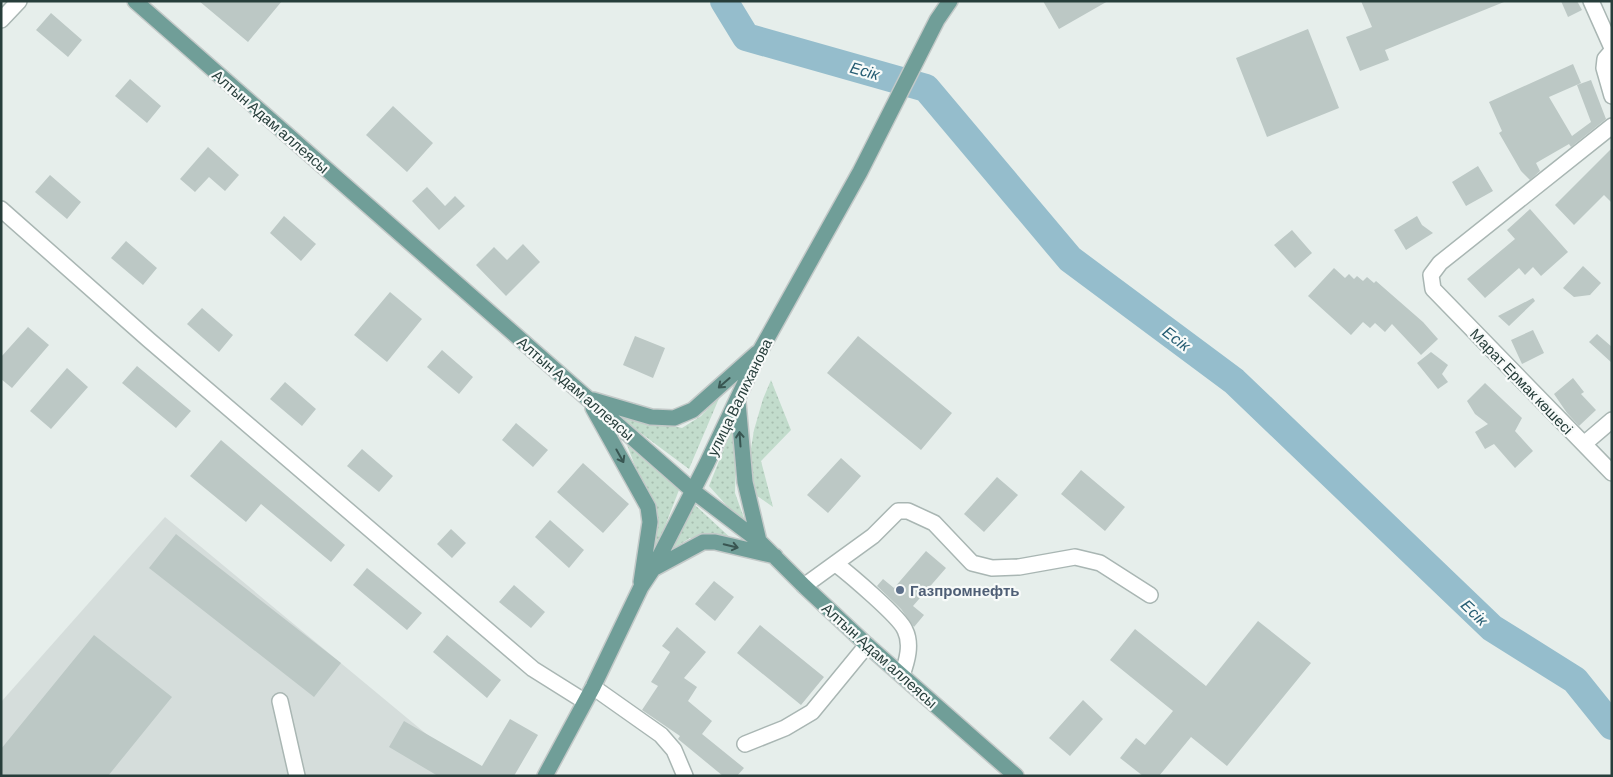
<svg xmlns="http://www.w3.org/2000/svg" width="1613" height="777" viewBox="0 0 1613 777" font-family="Barlow,sans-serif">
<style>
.built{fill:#d5dddb}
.grass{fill:url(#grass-dots)}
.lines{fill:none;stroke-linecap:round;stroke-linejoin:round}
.river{stroke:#95bdcc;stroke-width:28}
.building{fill:#bcc8c5}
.minor-casing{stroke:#a9b6b3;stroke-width:18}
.major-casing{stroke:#c3c9c8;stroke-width:18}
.minor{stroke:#fff;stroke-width:15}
.major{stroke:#709e98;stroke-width:15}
.oneway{stroke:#395652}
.service-dot{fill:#5c6f8a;stroke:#f7faf9;stroke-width:2}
.labels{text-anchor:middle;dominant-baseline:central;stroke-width:4.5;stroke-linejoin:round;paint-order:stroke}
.street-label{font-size:15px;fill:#273e3b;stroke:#f7faf9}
.service-label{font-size:15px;font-weight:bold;fill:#4e5e75;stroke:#f7faf9;text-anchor:start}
.water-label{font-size:16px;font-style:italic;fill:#275e74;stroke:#f7faf9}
</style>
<defs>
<pattern id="grass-dots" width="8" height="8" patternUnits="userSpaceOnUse" patternTransform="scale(1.25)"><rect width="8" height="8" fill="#c2dccc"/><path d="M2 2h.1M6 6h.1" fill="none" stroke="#a7beb0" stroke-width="1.8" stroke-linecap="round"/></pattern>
</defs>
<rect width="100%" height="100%" fill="#e6eeeb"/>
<path class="built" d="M 165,517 L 477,776 L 1,776 L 1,702 Z"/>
<path class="grass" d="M 771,380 L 791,430 L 761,461 L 773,507 L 753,493 L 750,455 L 754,430 L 763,399 Z
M 720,396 L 689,469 L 615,414 L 682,428 L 701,416 Z
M 737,416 L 735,493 L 748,529 L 709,486 Z
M 627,445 L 679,490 L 655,552 L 652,510 Z
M 695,505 L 734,541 L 716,537 L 690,538 L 669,551 Z"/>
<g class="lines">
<path class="river" d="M 724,1 L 746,37 L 926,88 L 1070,259 L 1234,381 L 1492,628 L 1575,680 L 1612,726"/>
</g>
<path class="building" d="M 199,1 L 282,1 L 248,42 Z
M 1043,1 L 1108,1 L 1059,29 Z
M 1361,1 L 1504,1 L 1504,2 L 1385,50 L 1389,60 L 1360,71 L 1346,37 L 1372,27 Z
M 1561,1 L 1577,1 L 1582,10 L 1568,17 Z
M 51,13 L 82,40 L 68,57 L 36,30 Z
M 1308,29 L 1339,108 L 1267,137 L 1236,58 Z
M 1573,64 L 1581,83 L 1549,97 L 1572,136 L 1591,122 L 1577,85 L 1591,80 L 1606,119 L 1571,147 L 1569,144 L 1536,163 L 1540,171 L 1530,180 L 1521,171 L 1499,133 L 1502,131 L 1489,102 Z
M 130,79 L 161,106 L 147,123 L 115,96 Z
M 393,106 L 433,143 L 407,172 L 366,135 Z
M 208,147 L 239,175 L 225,191 L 209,177 L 195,192 L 180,179 Z
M 1612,148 L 1612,203 L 1604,195 L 1574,225 L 1555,205 Z
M 1478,166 L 1493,191 L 1466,206 L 1452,182 Z
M 50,175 L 81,202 L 67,219 L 35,192 Z
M 427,187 L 445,206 L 455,196 L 465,206 L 439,230 L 412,201 Z
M 1530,209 L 1568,252 L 1541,276 L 1533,267 L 1525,275 L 1519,268 L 1485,298 L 1467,279 L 1515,239 L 1507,230 Z
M 284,216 L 316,244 L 301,261 L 270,233 Z
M 1417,216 L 1422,225 L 1433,233 L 1406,250 L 1394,230 Z
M 1292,230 L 1312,253 L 1295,268 L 1274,245 Z
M 126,241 L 157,268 L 143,285 L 111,258 Z
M 523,244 L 540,262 L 506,296 L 476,265 L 494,247 L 507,260 Z
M 1583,266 L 1601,283 L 1590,295 L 1574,297 L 1563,288 Z
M 1334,268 L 1345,278 L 1349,274 L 1354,279 L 1357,276 L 1363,281 L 1367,277 L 1374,283 L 1376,281 L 1423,322 L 1438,339 L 1421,355 L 1392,324 L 1385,332 L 1375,323 L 1370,328 L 1363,322 L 1351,335 L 1308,296 Z
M 390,292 L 422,319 L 387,362 L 354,335 Z
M 1533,298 L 1535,301 L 1509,326 L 1498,316 Z
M 202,308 L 233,335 L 219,352 L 187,324 Z
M 28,327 L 49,345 L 12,388 L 1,379 L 1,357 Z
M 1533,330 L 1544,353 L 1522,364 L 1511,340 Z
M 1597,334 L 1612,347 L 1612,363 L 1589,342 Z
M 635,336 L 665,348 L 653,378 L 623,365 Z
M 858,336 L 952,413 L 921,450 L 827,373 Z
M 442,350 L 473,377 L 459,394 L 427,367 Z
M 1431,352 L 1448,365 L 1442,374 L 1448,382 L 1438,389 L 1417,363 Z
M 137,366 L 191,411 L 176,428 L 122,383 Z
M 67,368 L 88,387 L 51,429 L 30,411 Z
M 1573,378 L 1584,392 L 1581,394 L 1596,410 L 1579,426 L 1567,413 L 1554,394 Z
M 285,382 L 316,409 L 302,426 L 270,399 Z
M 1485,383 L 1522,418 L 1515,431 L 1533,451 L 1515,468 L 1494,444 L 1485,449 L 1475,432 L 1488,424 L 1475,414 L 1467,401 Z
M 516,423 L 548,450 L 533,467 L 502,440 Z
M 221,440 L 345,545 L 331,562 L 261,504 L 246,522 L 190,476 Z
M 362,449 L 393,476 L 379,492 L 347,466 Z
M 841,458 L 861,476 L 828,513 L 807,495 Z
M 583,463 L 629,504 L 603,533 L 557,492 Z
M 1081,470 L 1125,507 L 1105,531 L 1061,494 Z
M 997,477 L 1018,495 L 984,532 L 964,514 Z
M 550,520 L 584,550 L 569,568 L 535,537 Z
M 451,529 L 466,543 L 452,558 L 437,544 Z
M 176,534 L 341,663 L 314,697 L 149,568 Z
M 926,551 L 946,568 L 913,606 L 924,615 L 914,627 L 901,609 L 877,586 L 883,579 L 894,588 Z
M 367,568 L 422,613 L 407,630 L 353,585 Z
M 714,581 L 734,597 L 715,621 L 695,604 Z
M 514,585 L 545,612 L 531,628 L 499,602 Z
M 1258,621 L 1311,663 L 1227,766 L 1191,737 L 1159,776 L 1143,776 L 1120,758 L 1136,738 L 1145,745 L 1173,711 L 1110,660 L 1135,629 L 1206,686 Z
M 760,625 L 824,677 L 801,705 L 737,653 Z
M 677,627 L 706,652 L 684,678 L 697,687 L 688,701 L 712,721 L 702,734 L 744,768 L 737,776 L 723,776 L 678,739 L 680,736 L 642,710 L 658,686 L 651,682 L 670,652 L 662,646 Z
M 94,635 L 172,697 L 108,776 L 1,776 L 1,749 Z
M 447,635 L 501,680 L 487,698 L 433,652 Z
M 1083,700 L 1103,719 L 1070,756 L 1049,738 Z
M 510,719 L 538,735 L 514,776 L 438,776 L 389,747 L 404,721 L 482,766 Z"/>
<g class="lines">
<defs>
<path id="minor" d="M 1591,1 L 1612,48
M 1,20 L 19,1
M 1612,51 L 1605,59 L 1604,68 L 1612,96
M 1612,126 L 1440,263 L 1431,275 L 1433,289 L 1612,473
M 1,209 L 149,340 L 533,669 L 584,701
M 1584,444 L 1612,420
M 836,564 C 849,574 900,617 905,630 C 912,644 907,661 902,675
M 804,586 L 873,536 L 898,511 L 908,511 L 934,523 L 972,563 L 992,568 L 1019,567 L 1075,557 L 1100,563 L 1150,595
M 593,687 L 661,735 L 674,750 L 685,776
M 280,701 L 297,776
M 745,744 L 785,728 L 812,712 L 867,645"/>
<path id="major" d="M 135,1 L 693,491 L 759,541 L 804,586 L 867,645 L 1016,776
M 593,400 L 651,417 L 674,418 L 693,410 L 757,353
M 738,402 L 745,482 L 759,541
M 593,408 L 648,507 L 650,522 L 641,582
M 653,569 L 703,542 L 715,542 L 775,556
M 545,776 L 593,687 L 641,587 L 653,569 L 707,463 L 760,351 L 860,172 L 937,20 L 950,1"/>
</defs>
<use href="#minor" class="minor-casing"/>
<use href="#major" class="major-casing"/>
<use href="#minor" class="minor"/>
<use href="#major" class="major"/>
</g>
<defs><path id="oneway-shaft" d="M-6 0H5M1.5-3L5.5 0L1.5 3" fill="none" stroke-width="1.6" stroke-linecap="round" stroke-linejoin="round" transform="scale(1.25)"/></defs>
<g class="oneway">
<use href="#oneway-shaft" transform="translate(724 383) rotate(139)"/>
<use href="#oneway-shaft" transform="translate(740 439) rotate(-94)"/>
<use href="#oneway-shaft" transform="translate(620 456) rotate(61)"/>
<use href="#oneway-shaft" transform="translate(731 546) rotate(14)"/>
</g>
<circle class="service-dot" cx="900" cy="590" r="5"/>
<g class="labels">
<g class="street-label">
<text transform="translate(271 121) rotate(41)">Алтын Адам аллеясы</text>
<text transform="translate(1522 381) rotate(46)">Марат Ермак көшесі</text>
<text transform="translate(576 388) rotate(41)">Алтын Адам аллеясы</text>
<text transform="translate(739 397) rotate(-64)">улица Валиханова</text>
<text transform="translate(880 655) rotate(42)">Алтын Адам аллеясы</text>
</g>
<g class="service-label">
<text x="910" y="590">Газпромнефть</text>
</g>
<g class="water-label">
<text transform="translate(865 70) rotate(16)">Есік</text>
<text transform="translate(1177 338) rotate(37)">Есік</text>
<text transform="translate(1475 612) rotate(44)">Есік</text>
</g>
</g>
<rect width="1613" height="777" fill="none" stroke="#273e3b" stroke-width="5"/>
</svg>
